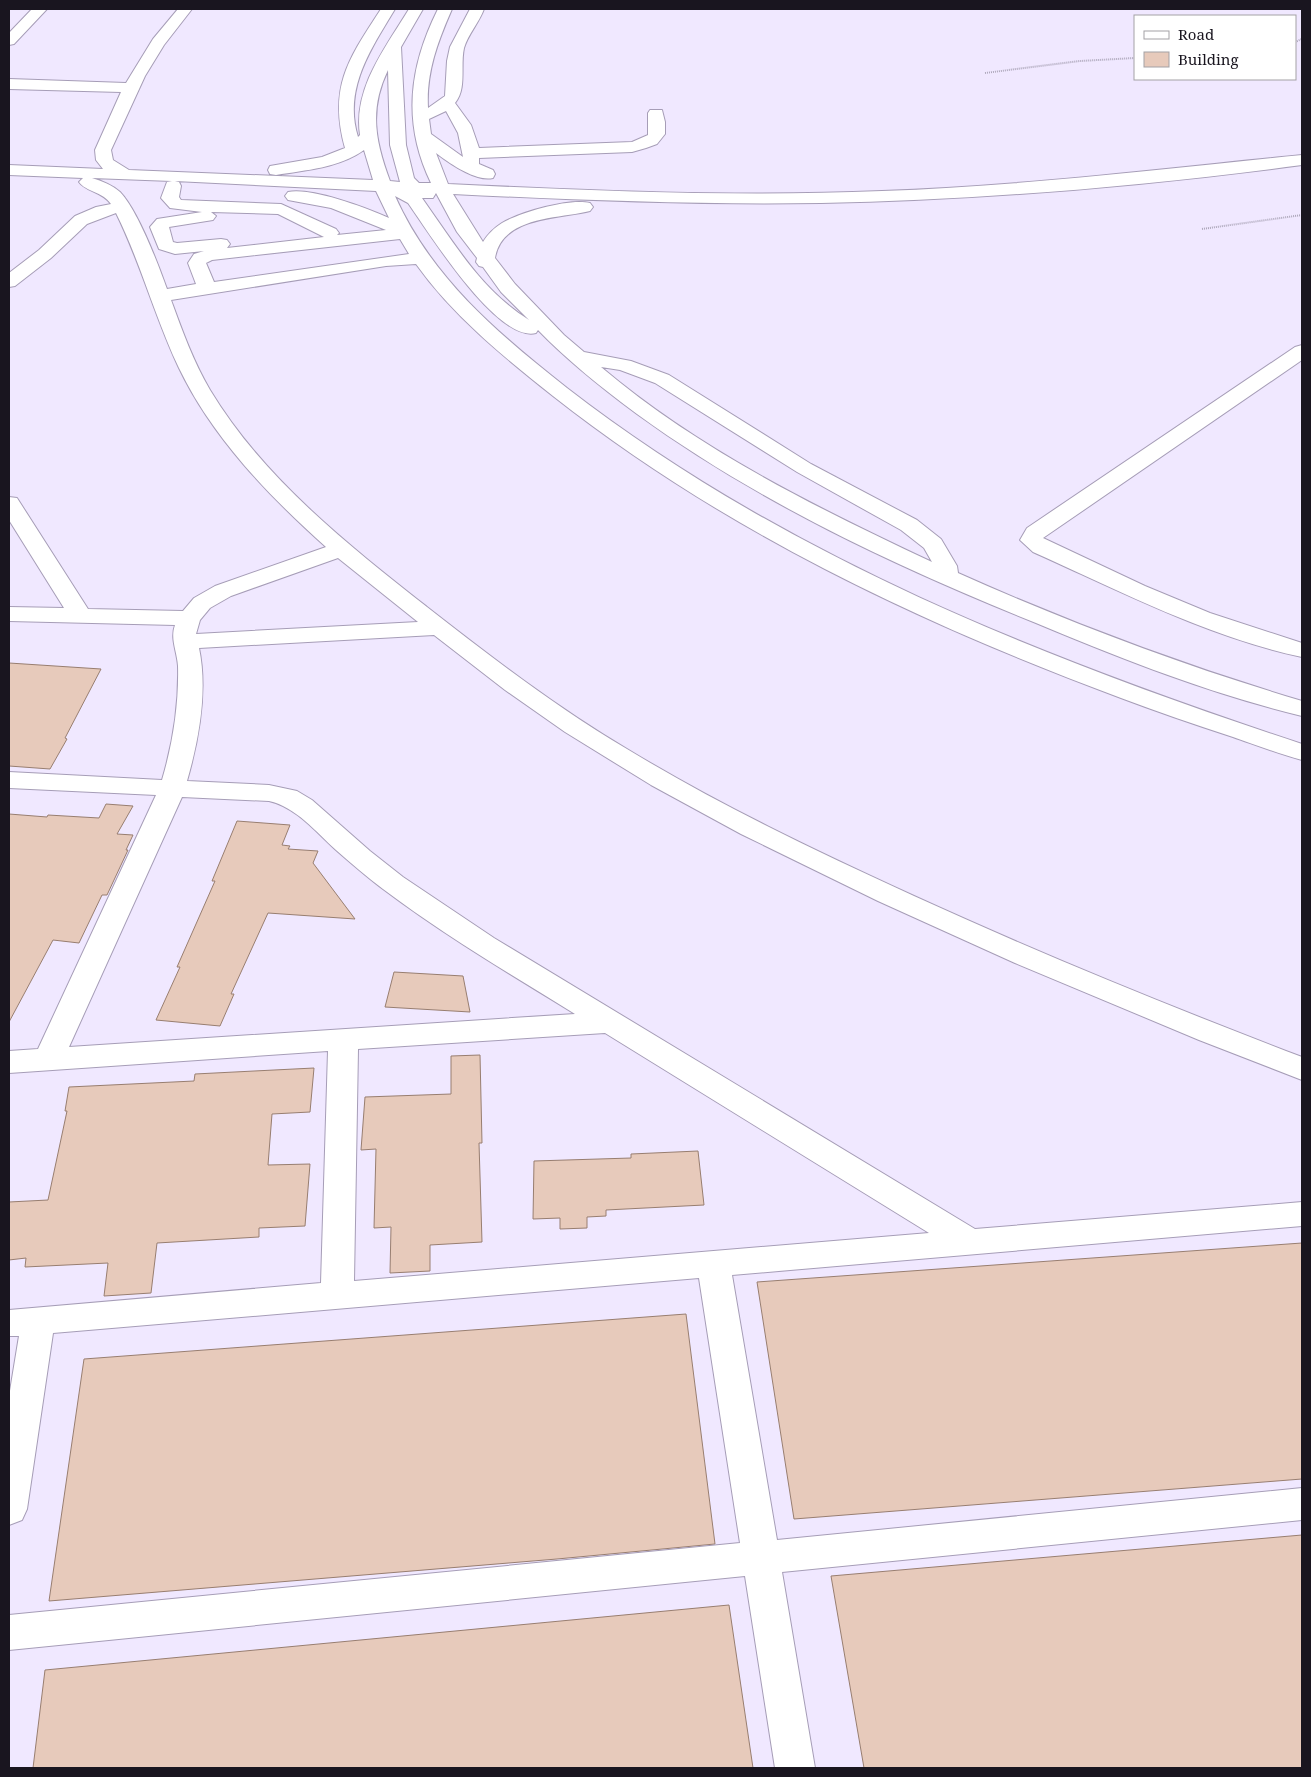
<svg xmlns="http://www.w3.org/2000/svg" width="1311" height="1777" viewBox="0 0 1311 1777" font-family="'Noto Serif',serif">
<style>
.building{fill:#e7cabb;stroke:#987e70}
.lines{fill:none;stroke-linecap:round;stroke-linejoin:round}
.minor-casing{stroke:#a69db7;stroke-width:2}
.path{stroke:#aea8bb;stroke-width:2;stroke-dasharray:1 1;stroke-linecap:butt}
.minor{fill:#fff;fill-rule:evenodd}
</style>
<rect width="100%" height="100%" fill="#f0e8ff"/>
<path class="building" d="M 9,663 L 101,669 L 65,738 L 67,739 L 50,769 L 9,766 Z
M 106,804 L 133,806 L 117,834 L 133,835 L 126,850 L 128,850 L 107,895 L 102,895 L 79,943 L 53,940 L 9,1022 L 9,814 L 47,817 L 48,815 L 99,818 Z
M 237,821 L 290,825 L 282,845 L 290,846 L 288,849 L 318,851 L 313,863 L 355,919 L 268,913 L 231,994 L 234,994 L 220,1026 L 156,1020 L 180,967 L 177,967 L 215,881 L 212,881 Z
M 394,972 L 463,976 L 470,1012 L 385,1007 Z
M 480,1055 L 482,1143 L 479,1143 L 482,1242 L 430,1245 L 430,1271 L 390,1273 L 391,1227 L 374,1228 L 376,1149 L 361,1150 L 365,1097 L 451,1094 L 451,1056 Z
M 314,1068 L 310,1112 L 272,1114 L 268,1165 L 310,1164 L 305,1226 L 259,1228 L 259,1237 L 157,1243 L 151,1293 L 104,1296 L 108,1263 L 25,1267 L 26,1258 L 9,1260 L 9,1202 L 48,1200 L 67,1111 L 65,1111 L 69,1087 L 194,1081 L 195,1074 Z
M 698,1151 L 704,1205 L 606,1210 L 606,1216 L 587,1217 L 587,1228 L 560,1229 L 560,1218 L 533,1219 L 534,1161 L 631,1158 L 631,1154 Z
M 1302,1243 L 1302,1479 L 794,1519 L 757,1282 Z
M 686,1314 L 715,1544 L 557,1559 L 49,1601 L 84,1359 Z
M 1302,1535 L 1302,1768 L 864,1768 L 831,1576 Z
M 729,1605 L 753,1768 L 33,1768 L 45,1670 Z"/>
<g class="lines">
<defs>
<path id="minor" d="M 32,9 L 47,9 L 14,44 L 9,45 L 9,33 Z
M 178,9 L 192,9 L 164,45 L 145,76 L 111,150 L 113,160 L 129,170 L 373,180 L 364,150 C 339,168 306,170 276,175 L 270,174 L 268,170 L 270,166 L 322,157 L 345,148 C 328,87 349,58 381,9 L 395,9 C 371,49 343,89 358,137 L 360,135 C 353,88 386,47 409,9 L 423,9 L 401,47 L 406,145 L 414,178 L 419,183 L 431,183 C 402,123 409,67 438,9 L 452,9 C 438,41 426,72 428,108 L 445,96 L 447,61 L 450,47 L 470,9 L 484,9 C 479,23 468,34 464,48 C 460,66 467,89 455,103 L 471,125 L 479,148 L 632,142 L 648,135 L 648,113 L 650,110 L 662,110 L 665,122 L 665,134 L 657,144 L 646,148 L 632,152 L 479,158 L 479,164 L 493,170 L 495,174 L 493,178 C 476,182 449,163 436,153 L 448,184 C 593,191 737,197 882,191 C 1023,186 1162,169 1302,155 L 1302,165 C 1143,186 982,200 821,203 C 698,205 575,200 453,194 L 483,242 C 488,234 494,228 502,223 C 521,212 569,198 590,203 L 593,207 L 590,211 C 558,219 502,216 495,258 L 515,284 L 564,335 L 584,352 L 631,361 L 669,375 L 811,464 L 917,520 L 941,539 L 957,566 L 958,573 C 1070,623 1185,666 1302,701 L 1302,716 C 1211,694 1122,659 1036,623 C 897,567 758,502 637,414 C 602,388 568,361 538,330 L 536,333 C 497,343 428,231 408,203 L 395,196 C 431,277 498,334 567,388 C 785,557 1042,658 1302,744 L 1302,760 C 1279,754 1256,745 1233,737 C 1196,725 1158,712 1121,698 C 919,623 723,530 553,396 C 504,357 453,316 416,264 L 386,266 L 171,300 C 182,330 193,361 210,390 C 263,478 347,544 427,607 C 491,657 556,707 627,749 C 719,805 816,851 914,896 C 1041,954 1171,1007 1302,1057 L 1302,1080 L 1199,1040 L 1015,963 L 878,901 L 741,834 L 651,785 L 565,732 L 505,690 L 434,635 L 199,648 C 208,691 199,739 187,781 L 269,785 L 297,791 L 312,800 L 370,851 L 403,877 L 494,938 L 975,1229 L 1302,1202 L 1302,1226 L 732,1275 L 777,1540 L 1302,1488 L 1302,1520 L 782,1572 L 815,1768 L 775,1768 L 745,1576 L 9,1650 L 9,1615 L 740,1543 L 699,1278 L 53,1333 L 27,1509 L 22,1520 L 9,1525 L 9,1397 L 19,1336 L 9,1336 L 9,1310 L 321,1283 L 328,1051 L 9,1073 L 9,1051 L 38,1049 L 156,795 L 9,788 L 9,772 L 162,780 C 173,743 179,704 178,666 C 177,651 170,639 175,625 L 9,621 L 9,607 L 64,608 L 9,520 L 9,497 L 17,498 L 88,609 L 183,611 L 194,598 L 215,586 L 326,547 C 269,496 212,437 179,368 C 155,318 141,263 116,213 L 87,224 L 51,258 L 15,286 L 9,287 L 9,273 L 39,250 L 75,216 L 96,207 L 111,204 C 102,191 86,192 79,182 L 83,178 L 9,175 L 9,165 L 103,169 L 96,160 L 95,150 L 121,92 L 9,89 L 9,79 L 126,83 L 153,39 ZM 388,70 L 390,145 L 400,182 L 390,181 C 375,141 369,109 388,70 ZM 446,111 L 458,133 L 463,157 L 431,134 L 429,119 ZM 92,178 L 172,181 L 167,182 L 161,198 L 170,208 L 202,212 L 157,219 L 150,227 L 159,249 L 175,254 L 204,251 L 194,254 L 188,263 L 196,284 L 167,289 C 158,264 138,211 120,192 C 112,185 102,181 92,178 ZM 175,181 L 376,191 L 389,218 C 367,208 311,187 288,192 L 285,196 L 288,200 L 331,208 L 386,230 L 337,235 L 339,233 L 336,229 L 281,204 L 181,200 L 179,197 L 181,186 L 179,182 ZM 436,193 L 457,232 L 477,258 L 476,262 L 479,266 L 483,267 L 501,292 L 529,320 C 481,290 454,243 422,198 L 433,198 ZM 211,212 L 278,214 L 324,237 L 227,248 L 230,244 L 227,240 L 221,239 L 177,243 L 173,242 L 169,227 L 213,220 L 216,216 ZM 400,239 L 409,254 L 214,282 L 206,263 L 212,260 ZM 601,367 L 620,370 L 655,383 L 797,472 L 901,530 L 924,548 L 932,562 C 817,508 699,450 601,367 ZM 338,558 L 418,622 L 196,634 L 200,620 L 210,608 L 231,596 ZM 182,797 L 269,801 C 296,807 316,832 336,850 C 351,863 367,877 383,889 C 444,935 510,974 575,1014 L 69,1047 ZM 605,1033 L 929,1233 L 354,1281 L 358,1049 Z
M 1302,345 L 1302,360 L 1043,538 L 1145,586 L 1210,613 L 1302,643 L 1302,657 C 1208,637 1120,591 1033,552 L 1020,540 L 1027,528 L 1295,347 Z"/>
</defs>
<use href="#minor" class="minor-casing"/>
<path class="path" d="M 1295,42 L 1302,39
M 985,73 L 1080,61 L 1135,58
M 1202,229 L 1302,215"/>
<use href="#minor" class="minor"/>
</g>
<rect width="1311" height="1777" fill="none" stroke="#19151f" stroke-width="20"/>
<rect x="1134" y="15" width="162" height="65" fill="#ffffff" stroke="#a3a1a5"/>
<rect x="1144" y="31" width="25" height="8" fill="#ffffff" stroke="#a3a1a5"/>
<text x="1178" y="40" font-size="15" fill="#19151f">Road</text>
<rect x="1144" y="52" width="25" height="15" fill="#e7cabb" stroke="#a3a1a5"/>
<text x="1178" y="65" font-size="15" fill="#19151f">Building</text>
</svg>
